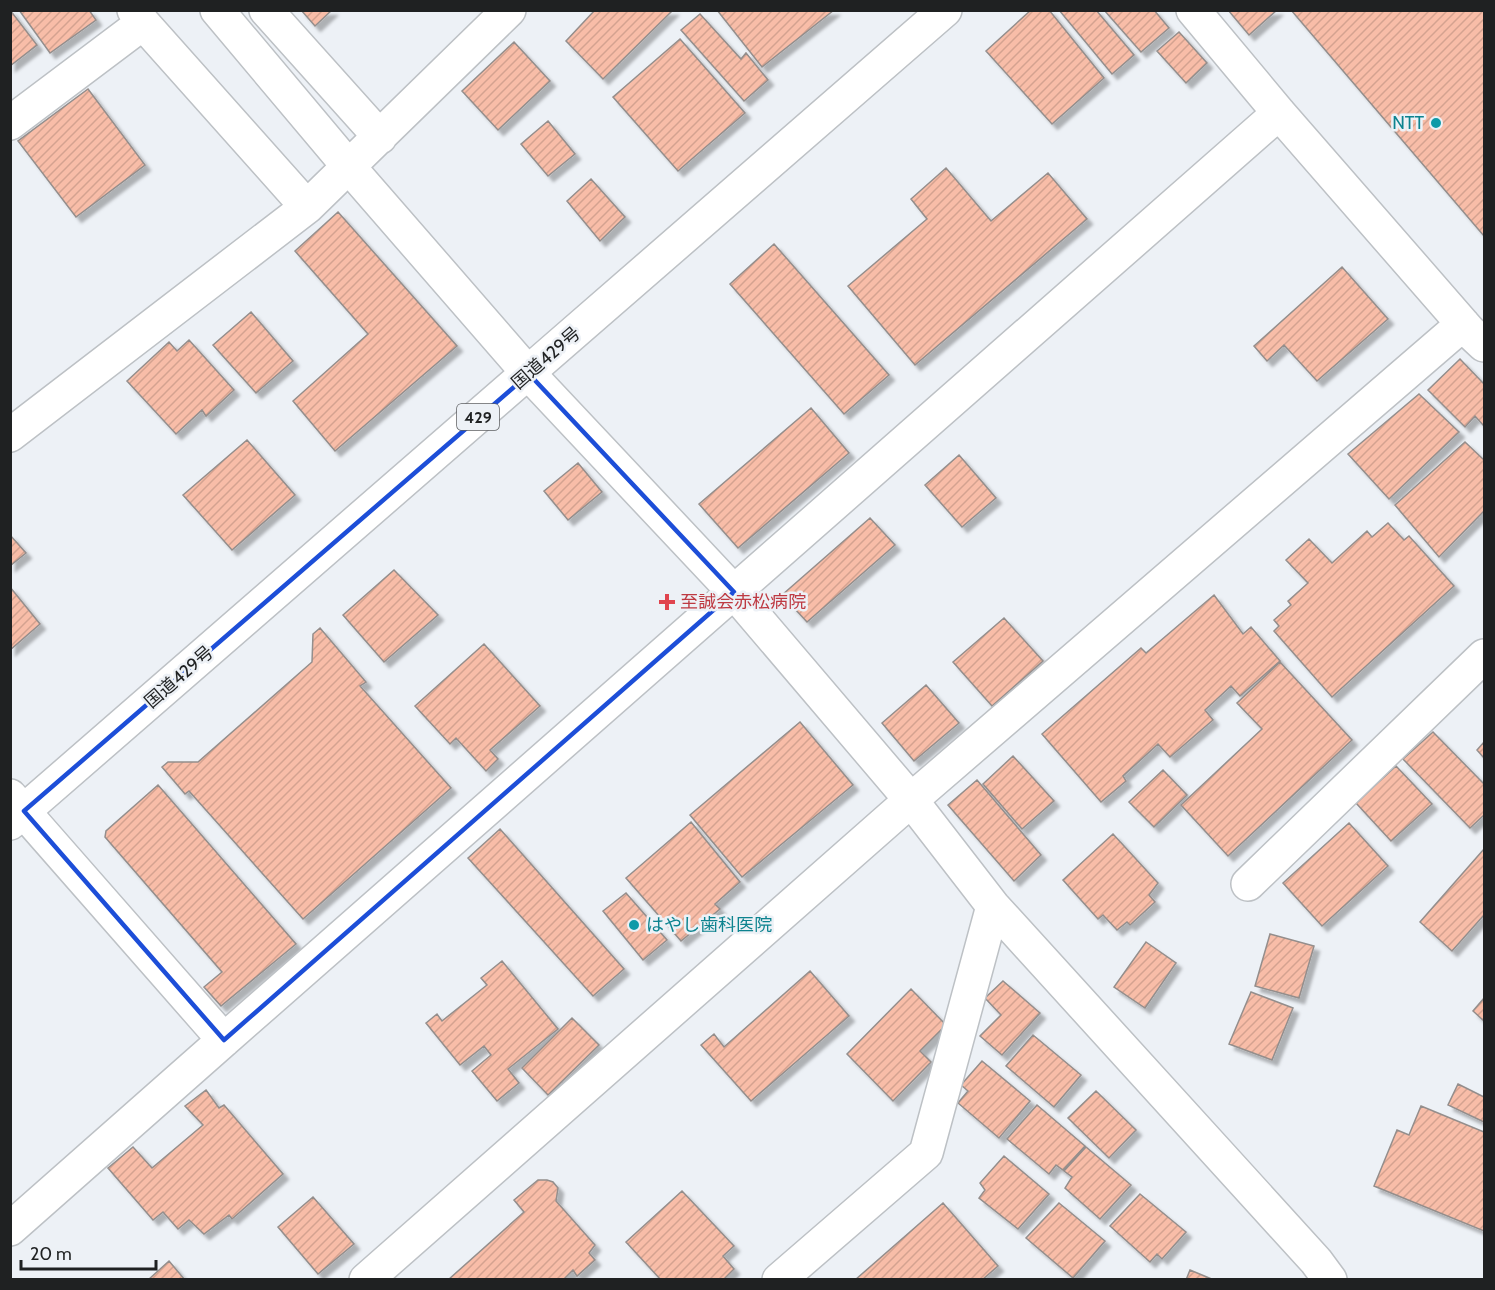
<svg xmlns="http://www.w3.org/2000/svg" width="1495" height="1290" viewBox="0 0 1495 1290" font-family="Cabin,'Noto Sans JP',sans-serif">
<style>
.building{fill:url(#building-hatch);stroke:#948e8c;stroke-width:1.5;filter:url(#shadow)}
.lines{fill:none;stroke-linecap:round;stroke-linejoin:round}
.street-casing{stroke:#bdc1c5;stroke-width:36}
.secondary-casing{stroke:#bdc1c5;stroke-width:36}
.highway-casing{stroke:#bdc1c5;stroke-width:36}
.street{stroke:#fff;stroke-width:33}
.secondary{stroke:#fff;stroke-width:33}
.highway{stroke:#fff;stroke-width:33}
.marked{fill:none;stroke:#1d4ed8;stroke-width:4.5;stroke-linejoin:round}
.culture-dot{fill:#0f9aa8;stroke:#edf1f6;stroke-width:2}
.health-dot{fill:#e0444e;stroke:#edf1f6;stroke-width:2}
.labels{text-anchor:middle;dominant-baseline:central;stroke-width:5;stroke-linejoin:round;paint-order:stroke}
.shield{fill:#edf1f6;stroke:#5d5f62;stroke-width:1.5}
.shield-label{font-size:16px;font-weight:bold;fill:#1f2122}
.culture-label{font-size:18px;fill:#0d838f;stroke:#edf1f6;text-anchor:end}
.street-label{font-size:18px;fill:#1f2122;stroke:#edf1f6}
.health-label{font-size:18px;fill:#be3a42;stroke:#edf1f6;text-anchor:start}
</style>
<defs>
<pattern id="building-hatch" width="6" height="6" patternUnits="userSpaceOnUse" patternTransform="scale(1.5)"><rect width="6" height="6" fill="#f8bda8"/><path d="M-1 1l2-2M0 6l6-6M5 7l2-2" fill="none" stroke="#d4a290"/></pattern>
<filter id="shadow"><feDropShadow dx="5.5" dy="5.5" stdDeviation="1.5" flood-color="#0004"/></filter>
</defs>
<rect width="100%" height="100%" fill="#edf1f6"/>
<path class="building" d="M 10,10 L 37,45 L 10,66 Z
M 19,10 L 89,10 L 96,20 L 50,53 Z
M 301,10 L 332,10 L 315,26 Z
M 595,10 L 673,10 L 603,79 L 566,41 Z
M 717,10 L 834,10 L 762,67 Z
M 1031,10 L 1049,10 L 1104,78 L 1052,124 L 986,51 Z
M 1059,10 L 1096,10 L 1134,55 L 1112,74 Z
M 1104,10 L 1154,10 L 1169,28 L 1141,52 Z
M 1228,10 L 1277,10 L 1249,35 Z
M 1291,10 L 1484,10 L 1484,236 Z
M 700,14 L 741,59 L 746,53 L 768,80 L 744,101 L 681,30 Z
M 1179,32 L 1207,63 L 1186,83 L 1157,51 Z
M 680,39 L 745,113 L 678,171 L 613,97 Z
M 514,42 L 550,81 L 498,130 L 462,91 Z
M 88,89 L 145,165 L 76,217 L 18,141 Z
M 548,121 L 575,154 L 548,176 L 521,144 Z
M 946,168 L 991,221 L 1048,173 L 1087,219 L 915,365 L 848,286 L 927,219 L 911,199 Z
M 591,179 L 625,217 L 600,241 L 567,201 Z
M 338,212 L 457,346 L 335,451 L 293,401 L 368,334 L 295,251 Z
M 774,244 L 889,375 L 844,414 L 730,284 Z
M 1342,267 L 1388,319 L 1317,381 L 1284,345 L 1267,361 L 1254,346 Z
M 251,312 L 293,361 L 256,393 L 213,345 Z
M 189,340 L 234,390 L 206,416 L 202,410 L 176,434 L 127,381 L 169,342 L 177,351 Z
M 1460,359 L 1484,384 L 1484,426 L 1475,416 L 1465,427 L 1428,390 Z
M 1419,394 L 1459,432 L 1389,499 L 1348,454 Z
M 811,408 L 849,453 L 738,548 L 699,504 Z
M 247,440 L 295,495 L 232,550 L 183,495 Z
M 1465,442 L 1484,460 L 1484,511 L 1439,557 L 1395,505 Z
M 959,455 L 996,498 L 962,527 L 925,485 Z
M 578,463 L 602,492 L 568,520 L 544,491 Z
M 870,518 L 895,545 L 807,622 L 782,595 Z
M 1388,523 L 1404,540 L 1409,536 L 1454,586 L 1332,697 L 1274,631 L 1279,626 L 1274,620 L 1291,605 L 1288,601 L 1308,583 L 1286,560 L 1309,539 L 1332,563 L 1367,531 L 1372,537 Z
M 10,535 L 26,553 L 10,566 Z
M 394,570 L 438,615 L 384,662 L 343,615 Z
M 10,587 L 40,624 L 10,650 Z
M 1214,595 L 1243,634 L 1251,627 L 1280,661 L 1240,696 L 1231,686 L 1205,710 L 1213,720 L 1170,757 L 1158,744 L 1123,776 L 1126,781 L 1101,802 L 1042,734 L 1141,648 L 1146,653 Z
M 1004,618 L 1043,661 L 992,706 L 953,662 Z
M 320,628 L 366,682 L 360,686 L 451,788 L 303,919 L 189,791 L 185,794 L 162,767 L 168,762 L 198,762 L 312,662 L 313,634 Z
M 484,644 L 540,706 L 490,750 L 498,759 L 486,771 L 456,738 L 450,744 L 415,706 Z
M 1280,662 L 1352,740 L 1228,856 L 1181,805 L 1262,729 L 1237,703 Z
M 926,685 L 959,723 L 914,761 L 882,723 Z
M 800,722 L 853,785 L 742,877 L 690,815 Z
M 1433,732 L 1484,784 L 1484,815 L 1470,828 L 1403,759 Z
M 1484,742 L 1484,758 L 1477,750 Z
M 1013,756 L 1054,801 L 1022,829 L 983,784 Z
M 1396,766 L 1432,804 L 1391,841 L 1356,803 Z
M 1163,770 L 1187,795 L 1154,827 L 1129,802 Z
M 977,780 L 1041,855 L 1014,881 L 948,805 Z
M 158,785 L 296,944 L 221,1006 L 204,987 L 222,972 L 105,837 L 106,831 Z
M 691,822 L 740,882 L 715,904 L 720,909 L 681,941 L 626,878 Z
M 1349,823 L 1388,866 L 1322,926 L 1283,883 Z
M 500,829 L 624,969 L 593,996 L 468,858 Z
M 1113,834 L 1158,883 L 1149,895 L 1155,902 L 1130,925 L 1127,922 L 1117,930 L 1103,915 L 1098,919 L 1063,880 Z
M 1484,849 L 1484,915 L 1452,951 L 1420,922 Z
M 626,893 L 667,940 L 643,960 L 603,911 Z
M 1270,934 L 1314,946 L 1299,998 L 1255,986 Z
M 1146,942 L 1176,963 L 1145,1008 L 1114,987 Z
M 502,961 L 558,1029 L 508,1069 L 519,1083 L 497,1101 L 472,1071 L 491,1055 L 484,1046 L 460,1065 L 426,1023 L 437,1014 L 442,1021 L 487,985 L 481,978 Z
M 810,971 L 849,1016 L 751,1101 L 701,1045 L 714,1034 L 724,1047 Z
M 1003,981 L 1040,1013 L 1002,1055 L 980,1036 L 1001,1015 L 985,998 Z
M 911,989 L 946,1025 L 920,1051 L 931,1062 L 893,1101 L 847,1054 Z
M 1251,992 L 1293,1008 L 1272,1060 L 1229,1044 Z
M 1484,998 L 1484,1021 L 1473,1011 Z
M 572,1018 L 599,1045 L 548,1095 L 522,1068 Z
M 1033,1035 L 1081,1075 L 1054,1107 L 1006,1066 Z
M 982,1061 L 1030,1101 L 999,1138 L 958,1103 L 968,1091 L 961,1085 Z
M 1458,1084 L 1484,1097 L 1484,1122 L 1448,1105 Z
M 206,1090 L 219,1108 L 224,1105 L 283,1174 L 232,1219 L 229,1215 L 204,1234 L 189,1220 L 178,1229 L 163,1212 L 153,1220 L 108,1168 L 133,1147 L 152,1168 L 203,1125 L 185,1106 Z
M 1096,1091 L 1136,1130 L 1109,1158 L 1068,1118 Z
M 1037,1105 L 1085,1146 L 1063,1170 L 1056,1165 L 1049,1174 L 1007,1139 Z
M 1421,1106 L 1484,1132 L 1484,1231 L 1374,1186 L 1397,1130 L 1409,1135 Z
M 1086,1147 L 1131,1185 L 1100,1219 L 1065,1188 L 1072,1177 L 1064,1171 Z
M 1004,1156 L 1049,1194 L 1018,1229 L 979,1198 L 985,1190 L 980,1183 Z
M 538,1180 L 547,1180 L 553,1182 L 558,1188 L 556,1201 L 595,1245 L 589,1253 L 595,1260 L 577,1276 L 573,1270 L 563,1280 L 448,1280 L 524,1212 L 514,1200 Z
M 682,1191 L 734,1246 L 723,1256 L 734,1269 L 723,1280 L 661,1280 L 626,1242 Z
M 1140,1194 L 1186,1232 L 1162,1259 L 1157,1254 L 1150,1262 L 1110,1226 Z
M 313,1197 L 354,1244 L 318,1274 L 278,1227 Z
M 943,1203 L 998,1266 L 982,1280 L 855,1280 Z
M 1059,1203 L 1105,1241 L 1073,1278 L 1026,1238 Z
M 169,1261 L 185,1280 L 148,1280 Z
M 1190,1270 L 1214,1280 L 1186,1280 Z"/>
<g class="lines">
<defs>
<path id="street" d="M 134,10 L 143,23 L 307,207 L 509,10
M 266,10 L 380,137
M 1193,10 L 1279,113 L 1469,331 L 1484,345
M 10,123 L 143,23
M 529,374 L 734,592 L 911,800 L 993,906 L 1316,1261 L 1330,1280
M 10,435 L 307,207
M 10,796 L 224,1040
M 1248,884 L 1484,656
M 10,1229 L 224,1040 L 1279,113
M 366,1280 L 911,800 L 1463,324
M 779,1280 L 926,1153 L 993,906"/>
<path id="secondary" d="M 217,10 L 349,167 L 529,374"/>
<path id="highway" d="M 10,823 L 945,10"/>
</defs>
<use href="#street" class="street-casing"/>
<use href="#secondary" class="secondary-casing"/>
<use href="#highway" class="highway-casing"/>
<use href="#street" class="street"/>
<use href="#secondary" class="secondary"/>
<use href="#highway" class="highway"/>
</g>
<path class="marked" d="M 529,374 L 734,592 L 224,1040 L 24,811 Z"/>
<g class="culture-dot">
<circle cx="1436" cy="123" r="6"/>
<circle cx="634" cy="925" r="6"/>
</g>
<path class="health-dot" d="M664 593h6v6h6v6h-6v6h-6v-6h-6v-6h6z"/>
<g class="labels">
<rect class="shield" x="457" y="404" width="42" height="26" rx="4.5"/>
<g class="shield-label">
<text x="478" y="417">429</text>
</g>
<g class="culture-label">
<text x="1424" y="123">NTT</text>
<text x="646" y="925" text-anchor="start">はやし歯科医院</text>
</g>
<g class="street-label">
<text transform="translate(546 358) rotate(-41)">国道429号</text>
<text transform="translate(179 677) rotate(-41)">国道429号</text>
</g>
<g class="health-label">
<text x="680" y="602">至誠会赤松病院</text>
</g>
</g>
<rect width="1495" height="1290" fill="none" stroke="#1f2122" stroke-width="24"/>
<path d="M21 1260v9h135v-9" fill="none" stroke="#1f2122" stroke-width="3"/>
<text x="30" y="1260" font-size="18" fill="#1f2122" stroke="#edf1f6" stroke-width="4.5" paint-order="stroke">20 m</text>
</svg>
